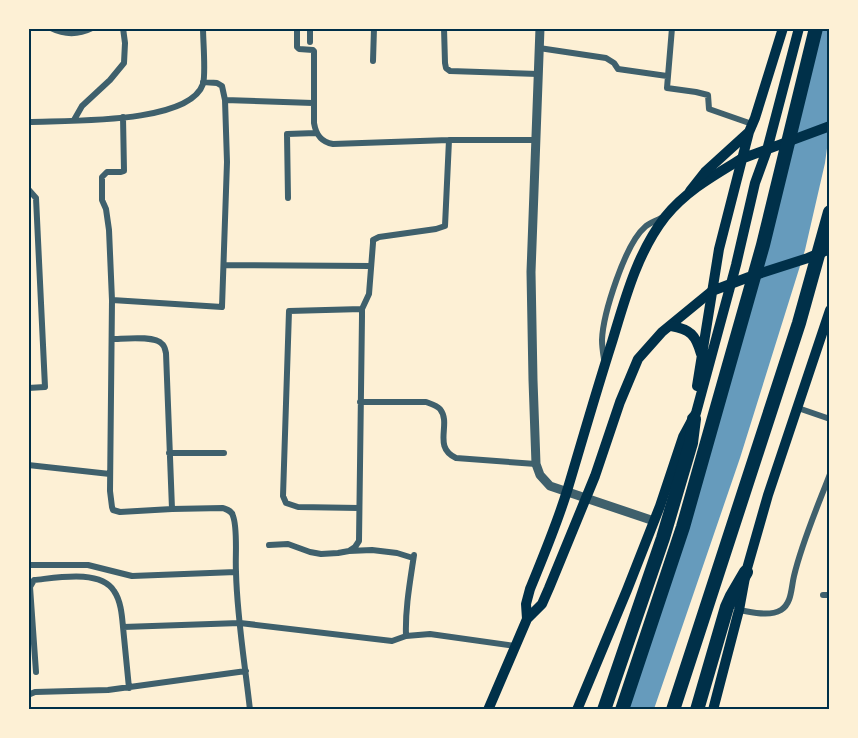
<svg xmlns="http://www.w3.org/2000/svg" width="858" height="738" viewBox="0 0 858 738" font-family="Manrope,sans-serif">
<style>
.water{fill:#669bbc}
.lines{fill:none;stroke-linecap:round;stroke-linejoin:round}
.minor{stroke:#3f606c;stroke-width:6}
.tertiary{stroke:#3f606c;stroke-width:9}
.secondary{stroke:#003049;stroke-width:10}
.primary{stroke:#003049;stroke-width:10}
.motorway{stroke:#003049;stroke-width:14}
.neatline{fill:none;stroke:#003049;stroke-width:2}
</style>
<rect width="100%" height="100%" fill="#fdf0d5"/>
<path class="water" d="M 816,29 L 829,29 L 830,126 L 825,163 L 805,250 L 740,458 L 654,709 L 622,710 L 683,527 Z"/>
<g class="lines">
<path class="minor" d="M 51,28 C 65,35 78,35 92,28
M 297,28 L 297,47 L 299,49 L 313,50 L 314,51 L 314,123 C 316,135 321,142 333,144 L 449,140 L 536,140
M 444,28 L 445,63 L 446,68 L 450,71 L 538,74
M 672,28 L 667,88 L 696,92 L 708,95 L 709,109 L 752,124
M 310,42 L 310,28
M 539,48 L 606,58 L 614,63 L 618,69 L 667,76
M 373,61 L 374,28
M 225,100 L 313,103
M 123,117 L 124,171 L 121,172 L 107,172 L 102,177 L 102,200 L 106,209 L 109,230 L 112,300 L 110,491 L 112,507 L 113,510 L 120,512 L 172,509 L 223,508 C 228,510 232,511 233,516 C 238,529 235,557 236,572 C 237,618 245,664 250,710
M 74,120 L 82,106 L 110,80 L 124,63 L 125,43 L 123,28
M 28,122 C 65,120 189,125 203,84 C 206,74 203,41 203,28
M 28,189 L 36,198 L 45,387 L 28,388
M 288,198 L 287,134 L 316,133
M 224,265 L 371,266
M 112,300 L 222,307 L 227,162 L 225,100 L 222,86 L 217,83 L 203,82
M 112,339 C 123,339 155,335 162,344 C 165,346 165,350 166,353 L 172,509
M 604,359 C 603,353 602,346 602,340 C 603,314 625,244 645,227 C 649,223 656,221 661,218
M 360,402 L 426,402 C 431,404 436,405 440,409 C 452,424 432,447 456,458 L 536,464
M 798,408 L 830,419
M 169,453 L 224,453
M 28,465 L 110,474
M 359,508 L 298,507 L 286,503 L 283,496 L 289,311 L 362,309
M 269,545 L 288,544 L 310,552 L 321,554 L 338,553 L 349,551 L 355,547 L 359,541 L 362,316 L 362,309 L 369,294 L 373,243 L 373,240 L 379,237 L 436,229 L 445,226 L 449,140
M 349,551 L 372,550 L 397,553 L 413,558
M 28,565 L 88,565 L 132,576 L 236,572
M 823,595 L 830,595
M 739,610 C 752,612 769,617 781,610 C 792,603 791,588 794,576 C 802,542 817,508 830,474
M 123,627 L 129,688
M 406,636 C 405,609 410,582 414,555
M 36,672 L 30,587 L 34,580 C 56,578 100,569 114,591 C 121,601 122,616 123,627 L 240,623 L 392,641 L 406,636 L 430,634 L 515,646
M 28,695 L 35,692 L 108,690 L 246,671"/>
<path class="tertiary" d="M 540,28 L 531,272 L 533,380 L 536,464 L 540,475 L 550,486 L 654,521"/>
<path class="secondary" d="M 527,619 L 526,604 L 530,589 C 543,557 557,524 567,491 C 582,441 596,392 612,342 C 625,299 637,253 665,217 C 686,191 713,176 741,159
M 488,710 L 527,619 L 542,604 L 549,588 L 595,476 L 620,402 L 638,359 L 662,332 L 712,291"/>
<path class="primary" d="M 741,159 L 830,126
M 690,191 L 705,172 L 749,132
M 712,291 L 749,277 L 808,258 L 830,249
M 671,326 C 690,329 696,335 701,354
M 697,386 L 719,249 L 749,132 L 755,118 L 783,28
M 577,710 L 627,590 L 660,506 L 683,437 L 696,413 L 736,265 L 755,183 L 767,150 L 799,28
M 713,710 L 739,610 L 746,572 L 768,495 L 830,310"/>
<path class="motorway" d="M 604,710 L 663,538 L 691,443 L 694,419
M 622,710 L 683,527 L 763,245 L 816,28
M 673,710 L 799,323 L 830,212
M 697,710 L 727,607 L 732,596 L 746,572"/>
</g>
<rect width="858" height="738" fill="none" stroke="#fdf0d5" stroke-width="60"/>
<rect x="30" y="30" width="798" height="678" class="neatline"/>
</svg>
